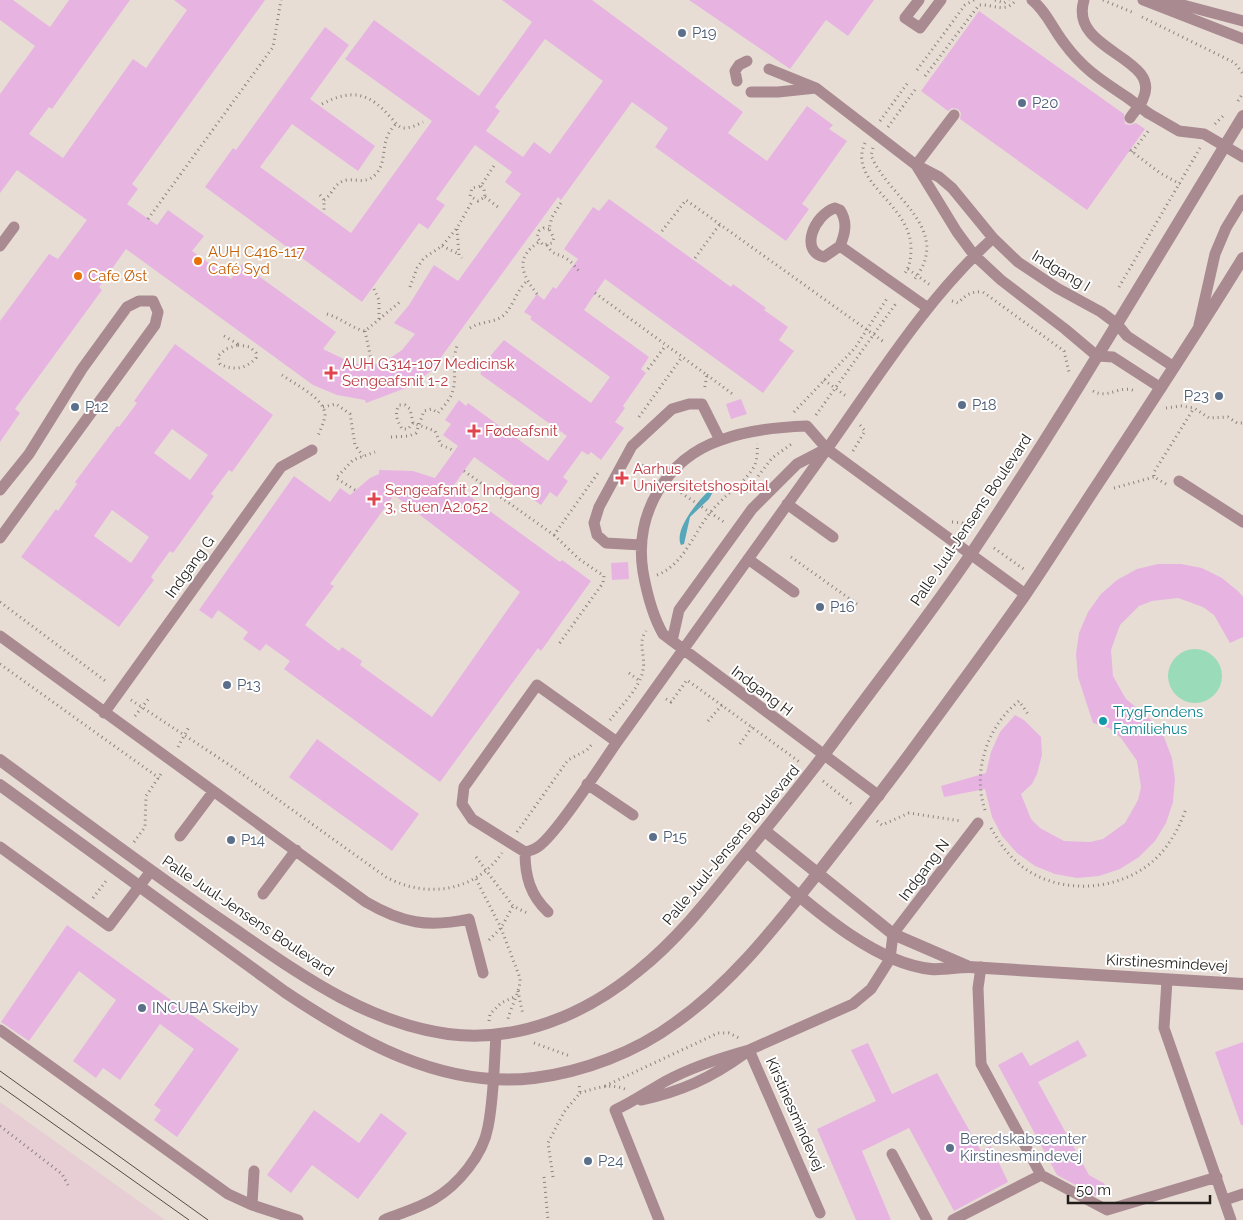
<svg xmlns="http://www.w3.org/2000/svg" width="1243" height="1220" viewBox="0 0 1243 1220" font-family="Raleway,sans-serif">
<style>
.commercial{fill:#e7cdd4}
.green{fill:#9adcba}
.water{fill:#56a7b9}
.building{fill:#e7b4e2;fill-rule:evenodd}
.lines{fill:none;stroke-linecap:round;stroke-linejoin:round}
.path{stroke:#8a847e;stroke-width:3;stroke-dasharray:1 4;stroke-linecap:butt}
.service{stroke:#a98a90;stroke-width:11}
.minor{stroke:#a98a90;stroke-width:12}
.tertiary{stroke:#a98a90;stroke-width:12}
.tram{stroke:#514d48;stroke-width:1}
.service-bridge{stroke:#a98a90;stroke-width:11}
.service-dot{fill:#5c6f8a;stroke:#fff;stroke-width:2}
.food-dot{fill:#e8710a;stroke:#fff;stroke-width:2}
.health-dot{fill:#e0444e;stroke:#fff;stroke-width:2}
.culture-dot{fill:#0f9aa8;stroke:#fff;stroke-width:2}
.labels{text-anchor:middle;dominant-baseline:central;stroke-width:4;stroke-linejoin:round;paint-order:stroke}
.service-label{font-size:15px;fill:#4e5e75;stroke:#fff;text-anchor:start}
.food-label{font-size:15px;fill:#c56008;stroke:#fff;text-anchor:start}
.street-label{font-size:15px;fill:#1f1c19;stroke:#fff}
.health-label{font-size:15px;fill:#be3a42;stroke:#fff;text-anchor:start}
.culture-label{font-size:15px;fill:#0d838f;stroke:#fff;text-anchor:start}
</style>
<rect width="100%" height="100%" fill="#e7ddd5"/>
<path class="commercial" d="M 0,1102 L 165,1220 L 0,1220 Z"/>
<path class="green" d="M1168 676a27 27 0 1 1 54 0a27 27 0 1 1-54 0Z"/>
<path class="water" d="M 713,487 L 714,490 L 709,499 L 690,517 L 684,544 L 681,545 C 673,529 701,497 713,487 Z"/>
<path class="building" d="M 0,0 L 13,0 L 50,27 L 69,0 L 130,0 L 52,109 L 49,107 L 29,134 L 63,158 L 133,59 L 146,68 L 187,10 L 174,0 L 265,0 L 132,184 L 138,189 L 127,204 L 157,225 L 168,210 L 204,236 L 192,251 L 231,279 L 242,264 L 336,332 L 323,349 L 354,364 L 377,364 L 386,361 L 402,350 L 415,334 L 394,323 L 409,305 L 434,265 L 458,281 L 521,194 L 505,182 L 512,172 L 475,145 L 436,199 L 445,205 L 428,229 L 419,223 L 362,302 L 205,187 L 233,148 L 236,150 L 325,27 L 349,45 L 310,99 L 375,146 L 358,171 L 292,124 L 260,167 L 351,233 L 432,121 L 345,59 L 374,20 L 479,96 L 532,22 L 502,0 L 592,0 L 743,112 L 728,133 L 767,161 L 807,106 L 833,125 L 829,129 L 847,141 L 802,204 L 809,209 L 786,241 L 655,147 L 668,128 L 632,102 L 561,200 L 558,197 L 431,371 L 411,386 L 366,403 L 365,400 L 337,395 L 313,385 L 126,249 L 99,287 L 102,290 L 15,409 L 20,413 L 0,442 L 0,321 L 49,254 L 58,259 L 87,220 L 17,170 L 0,193 L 0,94 L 35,46 L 0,20 ZM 545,39 L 603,81 L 550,154 L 534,142 L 523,157 L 486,131 L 500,111 L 495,107 Z
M 689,0 L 874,0 L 848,36 L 826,20 L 790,69 Z
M 979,11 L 1124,114 L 1125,124 L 1130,125 L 1136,123 L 1145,129 L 1087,210 L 960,119 L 961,113 L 958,109 L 952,108 L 948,111 L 921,91 Z
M 609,199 L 731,287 L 733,284 L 766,308 L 764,310 L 788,327 L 779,340 L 794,351 L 763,393 L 605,279 L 584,310 L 649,357 L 641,369 L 646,373 L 623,406 L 625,408 L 615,422 L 624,428 L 601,460 L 591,452 L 588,455 L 582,451 L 563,477 L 568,481 L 557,497 L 550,492 L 541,505 L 474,457 L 454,485 L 560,562 L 562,560 L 591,581 L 541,651 L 538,648 L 440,782 L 284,669 L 290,661 L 266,644 L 260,651 L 243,639 L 248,632 L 218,610 L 212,619 L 199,610 L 294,476 L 330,502 L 340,488 L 350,495 L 370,478 L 379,474 L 379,470 L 413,471 L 435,478 L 458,446 L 443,435 L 451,424 L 445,420 L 459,400 L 466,406 L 468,403 L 548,461 L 567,436 L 480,374 L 488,362 L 486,361 L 504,340 L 591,403 L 610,377 L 530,319 L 532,317 L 524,312 L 537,294 L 544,300 L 553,287 L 556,289 L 578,259 L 564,249 L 593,207 L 599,211 ZM 394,495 L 520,592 L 432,717 L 360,665 L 362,661 L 342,647 L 339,651 L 305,625 L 334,586 L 330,584 Z
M 175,344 L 273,415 L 232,472 L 229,470 L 211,494 L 214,496 L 173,553 L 170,551 L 151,577 L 154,580 L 119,627 L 21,557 L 56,509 L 58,511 L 77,484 L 75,482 L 117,426 L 119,427 L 137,403 L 134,401 ZM 172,429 L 208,455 L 190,480 L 154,453 ZM 112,510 L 149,537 L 131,563 L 94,536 Z
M 741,399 L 747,414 L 731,419 L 726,404 Z
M 628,562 L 629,579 L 612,580 L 611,563 Z
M 1158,564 L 1181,564 L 1202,568 L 1222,578 L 1239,592 L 1243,597 L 1243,637 L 1230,643 L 1214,615 L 1203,607 L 1178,598 L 1152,601 L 1139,606 L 1120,625 L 1111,650 L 1113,676 L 1126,699 L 1150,719 L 1164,737 L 1172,758 L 1175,779 L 1173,802 L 1166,823 L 1155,841 L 1139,857 L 1120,869 L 1099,876 L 1077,878 L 1055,874 L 1035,866 L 1017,853 L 1002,836 L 992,817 L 985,789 L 944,797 L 941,786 L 986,773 L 991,752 L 1000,732 L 1015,715 L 1024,720 L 1041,737 L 1042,755 L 1037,774 L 1032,784 L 1021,794 L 1031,819 L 1040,828 L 1064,841 L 1090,842 L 1103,839 L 1125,823 L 1138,800 L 1141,787 L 1137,761 L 1121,738 L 1109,728 L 1093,723 L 1078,677 L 1076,654 L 1079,633 L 1088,612 L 1101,594 L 1117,580 L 1137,569 Z
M 317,739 L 419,814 L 392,851 L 289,777 Z
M 67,925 L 239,1049 L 177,1137 L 154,1120 L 161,1110 L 154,1105 L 194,1049 L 160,1024 L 120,1080 L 103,1068 L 96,1078 L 73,1061 L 116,1000 L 79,971 L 29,1041 L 1,1022 Z
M 1078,1040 L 1087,1056 L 1038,1082 L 1089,1175 L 1105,1184 L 1098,1197 L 1057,1175 L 998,1065 L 1022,1052 L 1030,1066 Z
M 1243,1042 L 1243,1125 L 1241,1125 L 1215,1052 Z
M 868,1043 L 892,1094 L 937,1073 L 981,1151 L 991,1146 L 1008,1182 L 954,1211 L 909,1128 L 862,1151 L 891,1220 L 856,1220 L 817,1129 L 876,1101 L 851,1050 Z
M 314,1110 L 359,1143 L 381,1113 L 407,1133 L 358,1199 L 312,1165 L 291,1193 L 267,1175 Z"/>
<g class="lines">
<path class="path" d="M 995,0 L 1004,3 L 1009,0
M 1103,0 L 1134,13
M 1142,17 L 1235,63 L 1243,74
M 917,70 L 965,5 L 974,0
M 925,76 L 979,5 C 994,4 1005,14 1016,0
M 1238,101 L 1243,93
M 322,104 C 353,88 370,93 392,119 C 396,123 399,128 404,128 C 411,128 417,125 423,122
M 880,121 L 909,81
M 1215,124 L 1225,114
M 888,127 L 917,87
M 865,143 C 847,182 909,202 911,247 C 911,257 910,266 905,273
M 873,148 L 871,155 C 886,196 956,229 913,281
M 1130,150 L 1160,173 L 1180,184
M 1132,152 L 1149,130
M 481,186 L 484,189 L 485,197 L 478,201 L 470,196 L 472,188 L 481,186 L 495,164
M 320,195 L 324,200 L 324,210
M 485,197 L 498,207
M 324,200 C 333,194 334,182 347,180 C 358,179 367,184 376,174 C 389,159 378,141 396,124
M 148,219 L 273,47 L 281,0
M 457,229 L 459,255 L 462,258
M 549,229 L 544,228 L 539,231 L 537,237 L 543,245 L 552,243 L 554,238 L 549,229 L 552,217 L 561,203
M 662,231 L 686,200 L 884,342
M 547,245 C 554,257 559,253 567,259 C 572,262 576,268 580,272
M 442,246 L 459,254
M 695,258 L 720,224
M 908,269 L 930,285
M 410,287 L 417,268 L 424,258 L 442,246 L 457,228 L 473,200
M 1119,287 L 1200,148
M 374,289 L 379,300 L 379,321
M 595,293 L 707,375 L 704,391
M 537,294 C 522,275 514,258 539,242
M 952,301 L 958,303 C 966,295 971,291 983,292 L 1064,351 L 1069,372
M 327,314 C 341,318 351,328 365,331 L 401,301
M 470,328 C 481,321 495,323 504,315 C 514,305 516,291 527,281
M 365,331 L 371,359
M 224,336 L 238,344
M 238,345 L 250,347 L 256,353 L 256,358 C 246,369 233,371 220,364 L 218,356 L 226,349 Z
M 648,369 L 666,345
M 282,375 C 294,384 325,398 325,415 C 324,423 320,431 317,438
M 707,375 L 734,395
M 824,380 L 846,396
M 1093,391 C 1108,400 1120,384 1135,391
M 323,407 L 336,404 L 350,414 L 355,445 L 363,456
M 1166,408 L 1181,406 L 1194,408 L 1209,418 L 1228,417 L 1237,423 L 1243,423
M 794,412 L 855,348 L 888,297
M 816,415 L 897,302
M 639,417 L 682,357
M 413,423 L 408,429 L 402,429 C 397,420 394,414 399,405 L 405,405 L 410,409 L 413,423 L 435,431 L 441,445 L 455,451
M 391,437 L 409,436 L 416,433 L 424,411 L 432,409 L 438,413 C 443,407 450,400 452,393 C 458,377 451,363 457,346
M 853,451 L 865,431 L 860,425
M 638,462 L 653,473
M 464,471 L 554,535 L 598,473
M 1166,484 L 1154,477 L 1154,472 L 1194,408
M 1114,488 L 1154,477
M 355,490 L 336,478 L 353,460 L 375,452
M 677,490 L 724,522
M 746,492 L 772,458 L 793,443
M 952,522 L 962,523 L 969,529
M 554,535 L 579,559 L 604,576 L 603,583 L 559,644
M 994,548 L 1025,570
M 791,557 L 857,604
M 657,575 C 688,563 695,525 719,503 C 732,489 743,484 754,467 C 757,460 758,451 757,444
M 0,602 L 108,683
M 0,664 L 159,778
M 629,673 L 640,681
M 666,699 L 671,702 L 687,680 L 801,763
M 131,700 L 231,766 L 386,877 C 426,899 475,892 502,853
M 135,716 L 150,697
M 610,720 C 621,706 640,688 643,670 C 646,655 637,644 646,631
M 708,721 L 722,705
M 740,744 L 752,727
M 178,747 L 190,725
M 823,781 L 853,805
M 985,810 C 972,772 987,726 1019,701 L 1028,714
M 877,821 L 882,825 L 909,813 L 961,821
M 991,828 C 999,842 1007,854 1019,864 C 1059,898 1128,892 1162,852 C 1173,839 1180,825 1186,809
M 517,832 L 568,760 L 587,750 L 593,743
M 134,842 L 145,827 L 146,796 L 163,771
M 476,857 L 513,906 L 527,913
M 476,879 L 501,928 L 520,978 C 521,990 511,1006 508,1019
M 93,898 L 106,881
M 489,940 L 501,928 L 513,906
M 518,991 L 523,1015
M 489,1021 L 490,1014 L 501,1003 L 514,997
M 534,1043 L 570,1056
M 605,1086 L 718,1033 L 729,1033 L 739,1038
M 580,1093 C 596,1088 610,1083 625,1089
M 0,1126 L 62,1174 L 68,1185
M 544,1177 L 548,1220
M 553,1177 L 548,1143 L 564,1112 L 580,1093 L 579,1083"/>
<path class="service" d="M 919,0 L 905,18 L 920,28 L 941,0
M 1032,0 C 1046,11 1053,29 1064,43 C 1084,70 1101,80 1128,98
M 1084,0 C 1068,51 1163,57 1143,99 C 1140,106 1134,112 1130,118
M 1143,0 L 1243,39
M 1164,0 L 1243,21
M 737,81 L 735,71 L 739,65 L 747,61
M 816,88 L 916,165 L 939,177 L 952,188 L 993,238 L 1018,262 L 1057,288 L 1101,312 L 1117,324 L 1127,336 L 1174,367
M 751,92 L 778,92 L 816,88 L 769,69
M 1148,113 L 1179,131 L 1204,134 L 1243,157
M 916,165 L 957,232 L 974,255 L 1001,280 L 1065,329 L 1097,356 L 1113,357 L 1161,388
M 916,165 L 954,115
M 0,246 L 14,227
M 840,246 C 845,234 848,222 840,210 L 835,208 C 814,215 799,251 824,257 L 840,246 L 928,308
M 1199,325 L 1215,254 L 1226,228 L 1243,200
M 1179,481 L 1243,522
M 0,490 L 29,454 L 82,369 L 127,307 L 139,301 L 153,301 L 158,312 L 155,325 L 0,538
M 787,504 L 833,537
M 641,545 L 606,543 L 597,535 L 594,523 L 599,507 L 632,446 L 672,409 L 689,404 L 702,404 L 720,440
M 748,559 L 794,592
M 0,636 L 366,902 C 402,923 428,928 469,919 L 483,973
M 672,641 L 679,610 L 752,509 L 797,464 L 824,450
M 104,713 L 281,467 L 312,450
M 617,742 L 537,685 L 464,787 L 462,804 L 472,819 L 525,852 C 529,851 533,850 536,848 C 553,840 603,762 617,742 C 687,644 757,547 827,449 C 878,377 927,298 993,238
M 587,784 L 633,815
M 879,796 L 663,634 C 652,615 647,594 643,572 C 634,515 665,459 721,440 C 747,430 779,427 807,426 L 827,449 L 1025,594
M 180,836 L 213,792
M 0,847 L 109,926 L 151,871
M 525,852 C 525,876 530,895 548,912
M 263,894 L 296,850
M 981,967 L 978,988 L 981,1064 L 1041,1175 L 1107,1210 L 1217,1177
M 1167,980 L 1164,1028 L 1231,1220
M 0,1030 L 228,1194 L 252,1205 L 298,1220
M 641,1100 C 680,1092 711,1078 744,1054
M 892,1154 L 927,1220
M 1225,1200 L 1243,1194
M 252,1205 L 254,1171
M 820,1213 L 749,1050 L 853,1004 L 871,989 L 890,959 L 893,934 L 978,823
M 384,1220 C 401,1213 419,1208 434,1199 C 458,1185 483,1155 488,1127 C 494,1097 494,1065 496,1035
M 659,1220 L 615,1110 C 633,1102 648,1091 666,1081 C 692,1067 720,1058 749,1050
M 953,1220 L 1041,1175"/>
<path class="minor" d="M 969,967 L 1243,984"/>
<path class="tertiary" d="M 0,760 C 72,813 144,867 218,918 C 289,966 360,1022 448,1034 C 517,1043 585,1015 638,971 C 678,939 709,899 741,859 C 777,815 813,771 846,725 C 889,667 933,610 973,551 C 1068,409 1154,262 1243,116
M 0,785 L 285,992 C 358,1041 442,1089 534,1078 C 583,1072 636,1052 675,1023 C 732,983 775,927 818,873 C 849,833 881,793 911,752 C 949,700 988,648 1025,595 C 1051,557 1075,518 1101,479 C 1149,406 1197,333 1243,258
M 765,831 L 893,934 L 967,966
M 747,852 C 796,892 867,963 931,969 C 943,970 957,967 969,967"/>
<path class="tram" d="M 0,1071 L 208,1220
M 0,1086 L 189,1220"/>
<path class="service-bridge" d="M 1128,98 L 1148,113"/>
</g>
<g class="service-dot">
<circle cx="682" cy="33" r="5"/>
<circle cx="1022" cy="103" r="5"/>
<circle cx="1219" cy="396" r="5"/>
<circle cx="962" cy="405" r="5"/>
<circle cx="75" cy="407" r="5"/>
<circle cx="820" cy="607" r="5"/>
<circle cx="227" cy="685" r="5"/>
<circle cx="653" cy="837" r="5"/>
<circle cx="231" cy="840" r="5"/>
<circle cx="142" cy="1008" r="5"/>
<circle cx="950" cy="1148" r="5"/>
<circle cx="588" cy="1161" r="5"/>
</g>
<g class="food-dot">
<circle cx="198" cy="261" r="5"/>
<circle cx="78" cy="276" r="5"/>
</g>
<g class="health-dot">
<path d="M328.5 365.5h5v5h5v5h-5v5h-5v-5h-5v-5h5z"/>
<path d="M471.5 423.5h5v5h5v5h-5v5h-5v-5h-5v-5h5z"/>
<path d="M619.5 470.5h5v5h5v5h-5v5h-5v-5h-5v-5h5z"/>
<path d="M371.5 491.5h5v5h5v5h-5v5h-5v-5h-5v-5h5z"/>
</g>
<circle class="culture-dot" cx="1103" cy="721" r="5"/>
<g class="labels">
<g class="service-label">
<text x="692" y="33">P19</text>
<text x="1032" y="103">P20</text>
<text x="1209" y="396" text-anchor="end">P23</text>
<text x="972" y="405">P18</text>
<text x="85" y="407">P12</text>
<text x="830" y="607">P16</text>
<text x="237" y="685">P13</text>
<text x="663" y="837">P15</text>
<text x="241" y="840">P14</text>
<text x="152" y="1008">INCUBA Skejby</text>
<text x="960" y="1139">Beredskabscenter<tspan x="960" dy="17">Kirstinesmindevej</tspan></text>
<text x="598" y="1161">P24</text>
</g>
<g class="food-label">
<text x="208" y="252">AUH C416-117<tspan x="208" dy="17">Café Syd</tspan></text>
<text x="88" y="276">Cafe Øst</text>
</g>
<g class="street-label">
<text transform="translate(1061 271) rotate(31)">Indgang I</text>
<text transform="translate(971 520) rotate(-56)">Palle Juul-Jensens Boulevard</text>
<text transform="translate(190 567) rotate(-54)">Indgang G</text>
<text transform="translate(762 691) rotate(37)">Indgang H</text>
<text transform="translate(731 845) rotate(-50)">Palle Juul-Jensens Boulevard</text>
<text transform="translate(924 870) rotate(-53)">Indgang N</text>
<text transform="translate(248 916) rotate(34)">Palle Juul-Jensens Boulevard</text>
<text transform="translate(1167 963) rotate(3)">Kirstinesmindevej</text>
<text transform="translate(795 1114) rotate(66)">Kirstinesmindevej</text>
</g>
<g class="health-label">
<text x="342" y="364">AUH G314-107 Medicinsk<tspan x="342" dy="17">Sengeafsnit 1-2</tspan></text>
<text x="485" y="431">Fødeafsnit</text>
<text x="633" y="469">Aarhus<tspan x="633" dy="17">Universitetshospital</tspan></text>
<text x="385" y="490">Sengeafsnit 2 Indgang<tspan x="385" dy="17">3, stuen A2.052</tspan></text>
</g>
<g class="culture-label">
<text x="1113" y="712">TrygFondens<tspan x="1113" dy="17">Familiehus</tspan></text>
</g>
</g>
<path d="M1068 1195v8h142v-8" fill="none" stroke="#1f1c19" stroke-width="2.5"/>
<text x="1076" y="1195" font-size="15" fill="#1f1c19" stroke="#ffffff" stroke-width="4" paint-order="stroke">50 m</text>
</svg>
